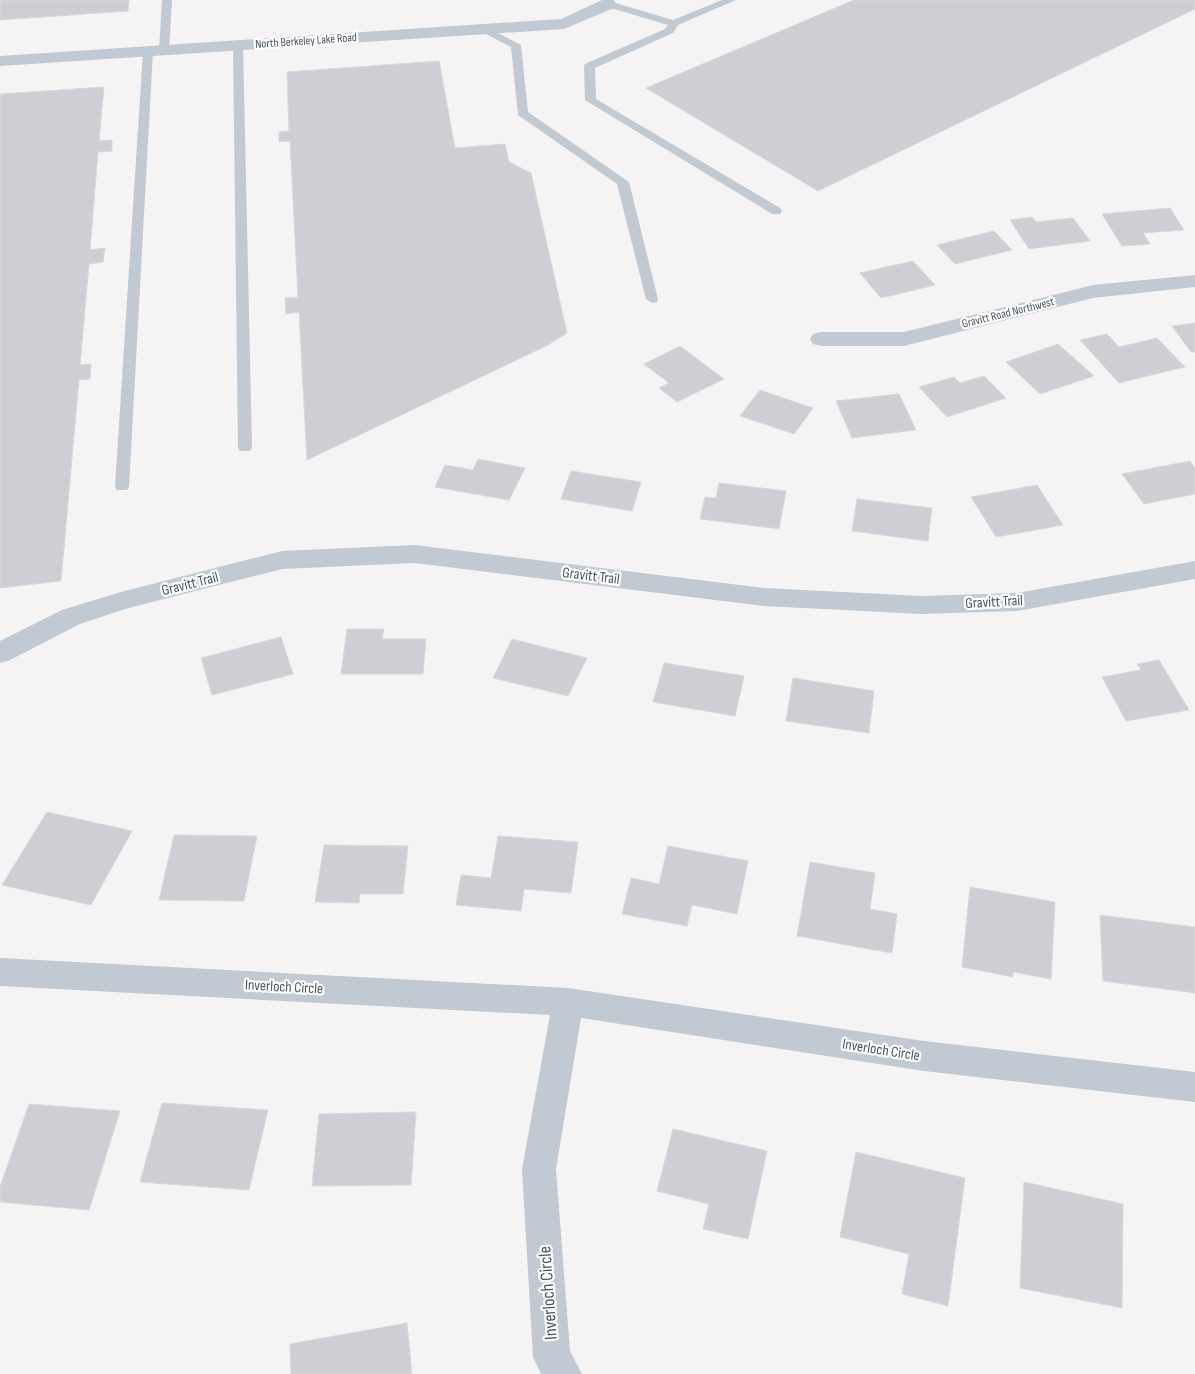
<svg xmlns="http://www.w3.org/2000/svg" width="1195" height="1374" viewBox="0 0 1195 1374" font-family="'Sofia Sans Condensed',sans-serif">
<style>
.building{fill:#cdcfd5;stroke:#d7d9de}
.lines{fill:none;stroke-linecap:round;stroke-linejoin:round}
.lane{fill:#c1cad2;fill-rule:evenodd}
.street{fill:#c1cad2;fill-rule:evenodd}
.labels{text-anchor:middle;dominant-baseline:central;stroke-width:4.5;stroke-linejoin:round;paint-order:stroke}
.far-street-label{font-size:12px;fill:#4a5661;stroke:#fff}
.street-label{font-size:15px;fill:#4a5661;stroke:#fff}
.near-street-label{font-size:18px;fill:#4a5661;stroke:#fff}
</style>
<rect width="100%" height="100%" fill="#f5f3f3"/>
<path class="building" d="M 0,0 L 129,0 L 128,11 L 0,20 Z
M 854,0 L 1195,0 L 1195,9 L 818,191 L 646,88 Z
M 439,61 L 455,148 L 505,144 L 509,162 L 531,173 L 567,333 L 548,345 L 307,460 L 299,312 L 286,314 L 285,298 L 298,297 L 290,141 L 279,142 L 279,132 L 289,131 L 287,72 Z
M 104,87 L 99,141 L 112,140 L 112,151 L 98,152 L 90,250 L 105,248 L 103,262 L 89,264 L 80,365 L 91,364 L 90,379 L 79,380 L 61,581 L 0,588 L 0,94 Z
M 1170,208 L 1184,230 L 1143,233 L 1150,244 L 1122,246 L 1102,214 Z
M 1032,217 L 1036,222 L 1073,218 L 1090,241 L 1029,249 L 1010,220 Z
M 994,231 L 1012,250 L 955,264 L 937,245 Z
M 913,261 L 935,285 L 881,298 L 860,273 Z
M 1195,323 L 1195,352 L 1191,352 L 1172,326 Z
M 1107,334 L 1119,347 L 1157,338 L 1185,367 L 1119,383 L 1080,340 Z
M 1058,344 L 1094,376 L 1040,394 L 1006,362 Z
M 680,346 L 724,379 L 677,402 L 659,388 L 669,383 L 644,364 Z
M 984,376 L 1006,398 L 947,417 L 919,387 L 954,377 L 960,383 Z
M 760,390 L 813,408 L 794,434 L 740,416 Z
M 899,394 L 916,430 L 852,438 L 836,401 Z
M 478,459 L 525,468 L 509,500 L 435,487 L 445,465 L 473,470 Z
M 1190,461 L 1195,468 L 1195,494 L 1144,504 L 1122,474 Z
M 571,471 L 641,482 L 632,511 L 561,499 Z
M 719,483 L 786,491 L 779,529 L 700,519 L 705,497 L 716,498 Z
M 1037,485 L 1063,525 L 996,537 L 971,497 Z
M 857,499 L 932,508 L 928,541 L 852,531 Z
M 347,629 L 384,629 L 382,639 L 426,639 L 423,674 L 341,674 Z
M 281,637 L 293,674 L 212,695 L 201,658 Z
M 512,639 L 587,658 L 568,696 L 493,678 Z
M 1159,660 L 1189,710 L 1126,721 L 1102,677 L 1141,670 L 1137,664 Z
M 664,663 L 744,676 L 735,716 L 653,702 Z
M 793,678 L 874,691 L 869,733 L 786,721 Z
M 47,812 L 132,831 L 91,905 L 2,885 Z
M 174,835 L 257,836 L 244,901 L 159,900 Z
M 498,836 L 578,842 L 571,893 L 524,889 L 521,911 L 456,905 L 461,875 L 491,878 Z
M 324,845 L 408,846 L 403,894 L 360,894 L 359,903 L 315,902 Z
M 668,846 L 748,861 L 737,914 L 692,905 L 687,926 L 622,914 L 631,878 L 659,884 Z
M 810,862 L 875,873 L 870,909 L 897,914 L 892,953 L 797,936 Z
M 970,887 L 1055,902 L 1051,979 L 1013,972 L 1013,977 L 962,967 Z
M 1100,915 L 1195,927 L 1195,993 L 1103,981 Z
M 162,1103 L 268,1110 L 249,1190 L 140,1182 Z
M 29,1104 L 120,1111 L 89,1210 L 0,1202 L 0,1187 Z
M 416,1112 L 411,1185 L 312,1186 L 319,1114 Z
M 673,1129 L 767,1151 L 748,1239 L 703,1229 L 709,1204 L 657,1191 Z
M 856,1152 L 965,1178 L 948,1306 L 902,1294 L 909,1254 L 840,1237 Z
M 1024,1182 L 1123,1204 L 1122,1308 L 1020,1288 Z
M 407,1323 L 412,1374 L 291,1374 L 290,1344 Z"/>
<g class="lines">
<path class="lane" d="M 162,0 L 172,0 L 169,50 L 164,53 L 159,50 Z
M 722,0 L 736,0 L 678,25 L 673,33 L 595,68 L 596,99 L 780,208 L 782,211 L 780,214 L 772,214 L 585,100 L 584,66 L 585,64 L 665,29 L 668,25 L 604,6 L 603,4 L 604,2 L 612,2 L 673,20 Z
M 484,26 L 521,45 L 528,112 L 629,182 L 658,299 L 657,302 L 652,303 L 646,299 L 617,184 L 518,115 L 511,47 L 480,31 L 479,29 Z
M 238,42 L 243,45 L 252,448 L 250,451 L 240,451 L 238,448 L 233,45 Z
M 148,48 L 153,51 L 129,487 L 127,490 L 117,490 L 115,487 L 143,51 Z"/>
<path class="street" d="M 602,0 L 613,0 L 617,4 L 614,8 L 564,29 L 0,66 L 0,56 L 561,19 Z
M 1195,275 L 1195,287 L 1093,298 L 904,346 L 821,346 L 813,344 L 810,339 L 813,334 L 821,332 L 904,332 L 1093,285 Z
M 415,545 L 764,588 L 921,596 L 1017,593 L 1195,561 L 1195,579 L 1017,611 L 921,614 L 764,606 L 415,563 L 282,569 L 125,609 L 80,624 L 10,660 L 0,663 L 0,641 L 62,610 L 121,592 L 282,551 Z
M 0,958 L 568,988 L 924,1041 L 1195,1072 L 1195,1102 L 924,1071 L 581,1018 L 556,1169 L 570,1351 L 582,1374 L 541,1374 L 533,1357 L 522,1169 L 550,1015 L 0,986 Z"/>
</g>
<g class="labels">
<g class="far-street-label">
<text transform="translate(306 41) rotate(-4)">North Berkeley Lake Road</text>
<text transform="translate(1008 313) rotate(-14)">Gravitt Road Northwest</text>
</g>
<g class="street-label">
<text transform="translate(591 576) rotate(7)">Gravitt Trail</text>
<text transform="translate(190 584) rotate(-14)">Gravitt Trail</text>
<text transform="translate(994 602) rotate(-3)">Gravitt Trail</text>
<text transform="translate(284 987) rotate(3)">Inverloch Circle</text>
<text transform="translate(881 1050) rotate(9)">Inverloch Circle</text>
</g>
<g class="near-street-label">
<text transform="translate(548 1293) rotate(-94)">Inverloch Circle</text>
</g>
</g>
</svg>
